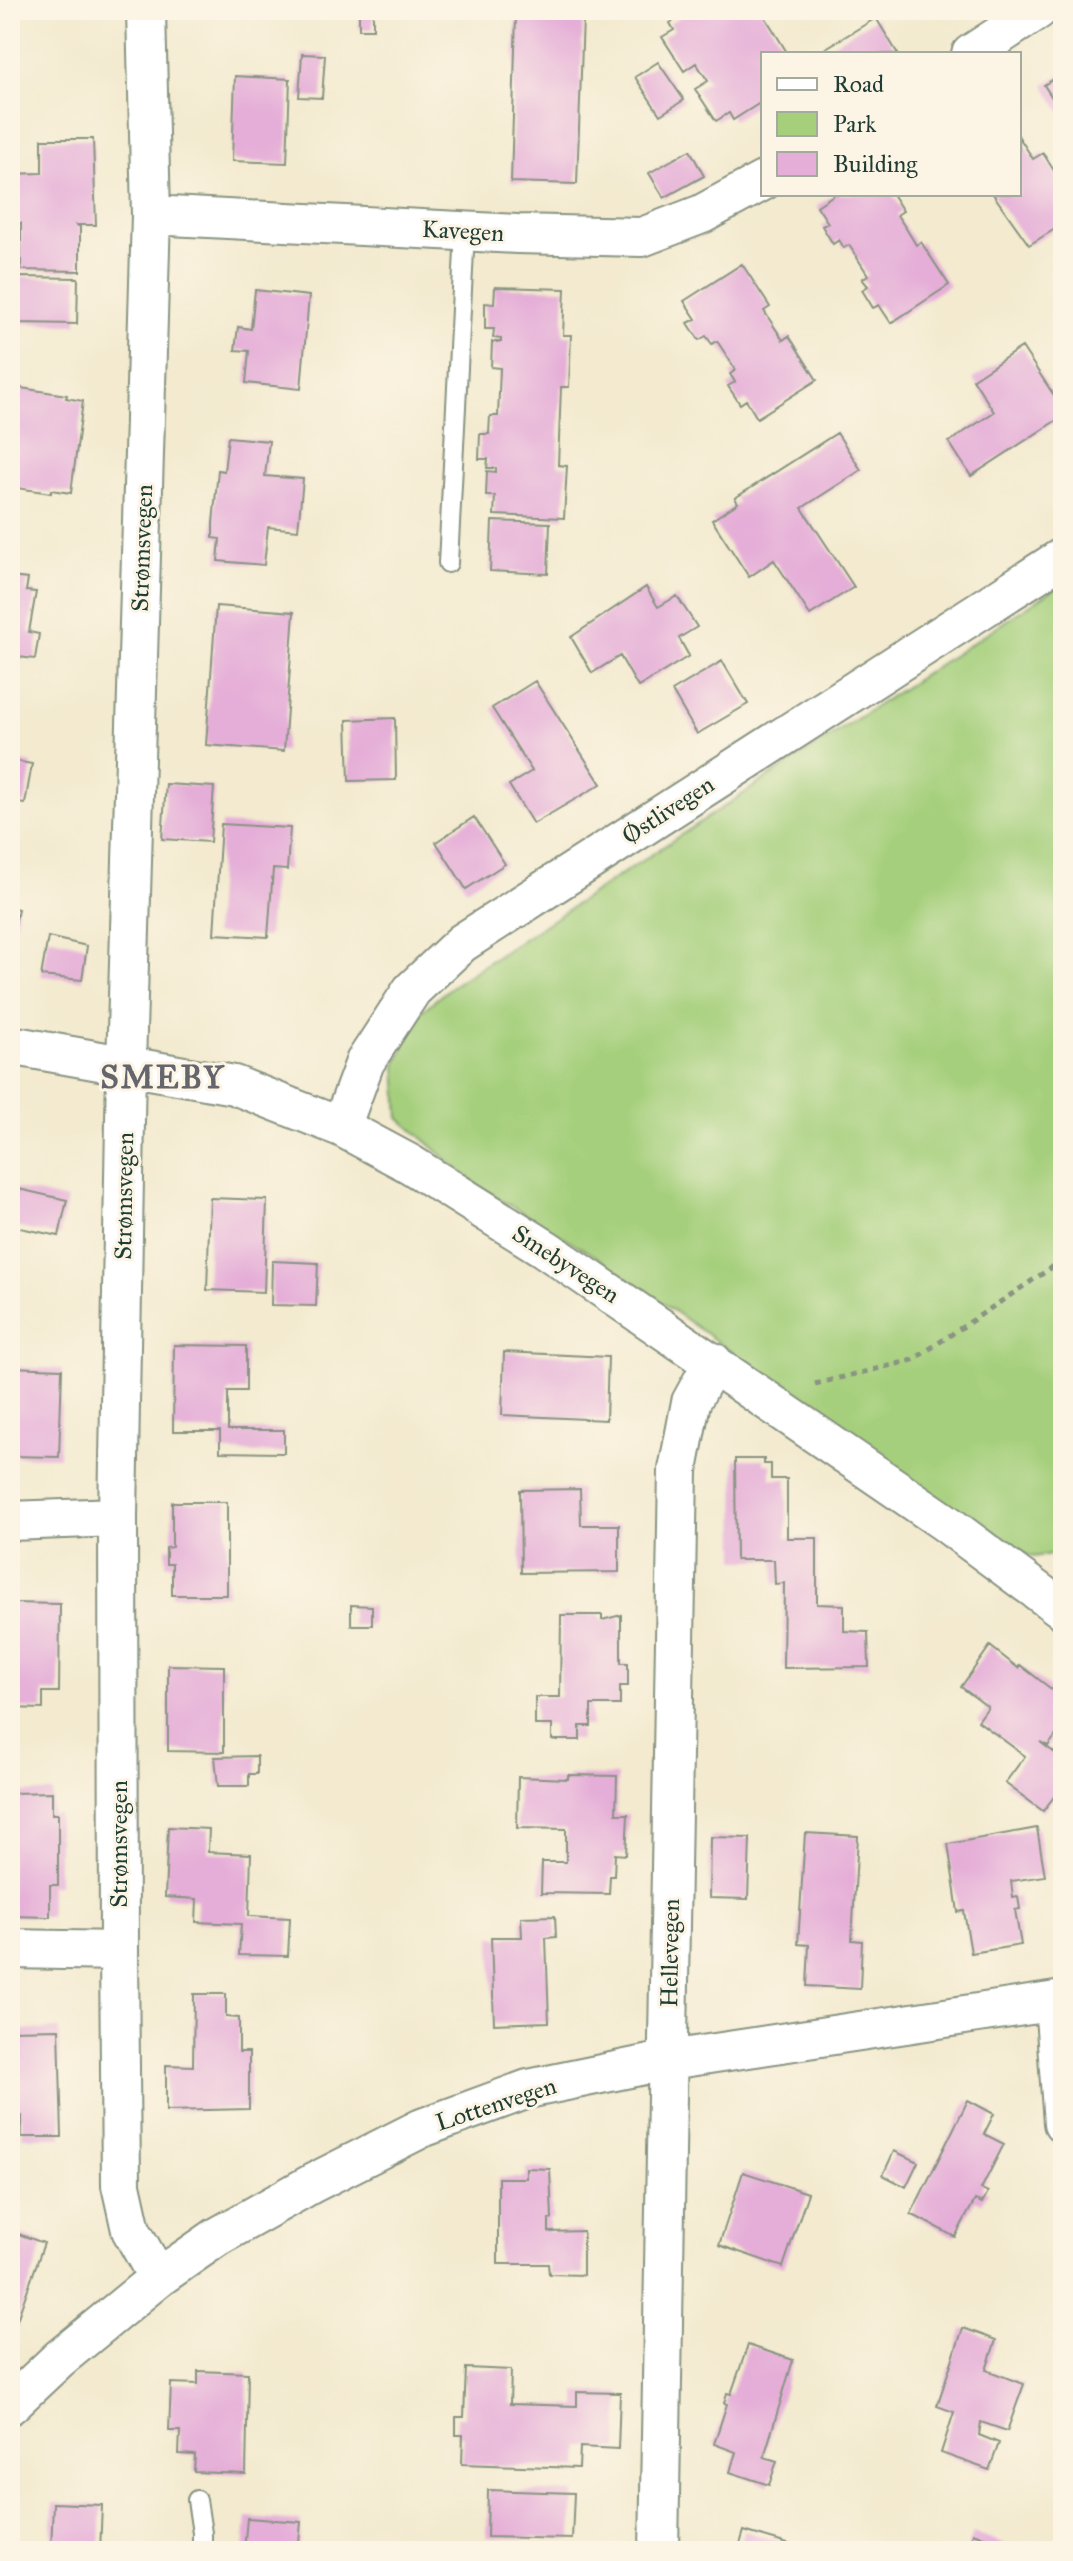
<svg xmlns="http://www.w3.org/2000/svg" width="1073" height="2561" viewBox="0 0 1073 2561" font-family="'IM FELL Great Primer',serif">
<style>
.green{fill:#a5cf7b;stroke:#628658;stroke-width:2}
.building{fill:#e5aed8}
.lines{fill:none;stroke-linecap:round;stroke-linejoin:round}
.service-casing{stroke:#899482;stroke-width:22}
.minor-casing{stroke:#899482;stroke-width:42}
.path{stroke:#899482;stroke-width:5;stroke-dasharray:6 6;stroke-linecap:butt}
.service{stroke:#fff;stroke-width:18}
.minor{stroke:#fff;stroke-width:38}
.labels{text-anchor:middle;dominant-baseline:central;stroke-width:6;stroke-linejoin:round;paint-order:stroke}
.street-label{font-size:24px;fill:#1f3d34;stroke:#fcf5e5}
.district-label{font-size:32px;font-weight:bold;letter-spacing:2px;fill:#64656d;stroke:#fcf5e5}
</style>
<rect width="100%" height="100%" fill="#fcf5e5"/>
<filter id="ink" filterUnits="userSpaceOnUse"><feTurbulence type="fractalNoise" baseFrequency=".0125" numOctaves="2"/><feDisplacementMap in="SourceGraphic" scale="16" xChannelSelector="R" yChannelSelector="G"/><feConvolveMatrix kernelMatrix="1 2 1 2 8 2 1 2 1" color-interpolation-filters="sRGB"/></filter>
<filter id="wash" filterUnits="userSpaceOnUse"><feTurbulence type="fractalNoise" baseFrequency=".006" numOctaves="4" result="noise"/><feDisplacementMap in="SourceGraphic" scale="32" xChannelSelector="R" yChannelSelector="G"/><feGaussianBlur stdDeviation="1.8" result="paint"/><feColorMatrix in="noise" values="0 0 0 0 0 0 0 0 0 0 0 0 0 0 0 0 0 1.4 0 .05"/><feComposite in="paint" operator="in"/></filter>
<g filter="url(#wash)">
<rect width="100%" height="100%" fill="#f3eacf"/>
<path class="green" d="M 1063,583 L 1063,1552 L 1034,1557 L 1012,1549 L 597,1257 L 479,1187 L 399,1118 L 396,1065 L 418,1014 L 452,986 Z"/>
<g id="blocks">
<path class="building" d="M 359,10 L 373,10 L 373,29 L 359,29 Z
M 691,10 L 761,10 L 788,54 L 763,54 L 763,101 L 733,120 L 729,113 L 716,121 L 695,89 L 708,81 L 696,63 L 684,71 L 662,37 L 674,30 L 670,23 Z
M 516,15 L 583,17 L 577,184 L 511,182 Z
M 876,18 L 898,54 L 823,54 L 821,51 Z
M 302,54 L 325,55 L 322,98 L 299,97 Z
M 658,62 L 684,100 L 660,115 L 635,77 Z
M 1063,73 L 1063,115 L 1044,85 Z
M 235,76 L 290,79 L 287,163 L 232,161 Z
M 1019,137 L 1033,159 L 1043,153 L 1063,185 L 1063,224 L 1029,245 L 993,194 L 1019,194 Z
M 42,139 L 93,139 L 96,225 L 77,225 L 80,227 L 80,271 L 21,270 L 21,223 L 10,223 L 10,174 L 42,173 Z
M 690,150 L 704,176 L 664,198 L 649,173 Z
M 835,194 L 892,194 L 903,211 L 897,215 L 907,230 L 916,245 L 921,242 L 949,285 L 891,323 L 879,305 L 873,308 L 862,290 L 868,286 L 862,279 L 868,275 L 849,245 L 844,248 L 839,240 L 833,244 L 822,226 L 828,223 L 817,206 Z
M 742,264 L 770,307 L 764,311 L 783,340 L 789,336 L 817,380 L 757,418 L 746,400 L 740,404 L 728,386 L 735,382 L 730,374 L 736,370 L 717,341 L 712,344 L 706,336 L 699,340 L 688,323 L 696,319 L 684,301 Z
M 20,277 L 78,278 L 77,324 L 19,323 Z
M 495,287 L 565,289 L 563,335 L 571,335 L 569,387 L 561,387 L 558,465 L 567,466 L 564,518 L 494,515 L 495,496 L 486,496 L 487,471 L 496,472 L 496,468 L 487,468 L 488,459 L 479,459 L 480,434 L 489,434 L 490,416 L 498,416 L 500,368 L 491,367 L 492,342 L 501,342 L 501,339 L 493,338 L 494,329 L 485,329 L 485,303 L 494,304 Z
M 255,290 L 309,296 L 301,389 L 246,383 L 249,351 L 235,350 L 238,327 L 251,329 Z
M 1022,347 L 1063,409 L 1063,416 L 971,476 L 949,442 L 994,412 L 973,379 Z
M 14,387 L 67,395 L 66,398 L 83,401 L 71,493 L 51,490 L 51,493 L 10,487 L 10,403 Z
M 837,433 L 861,470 L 802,508 L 854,587 L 810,615 L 774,560 L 749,577 L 712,520 L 738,503 L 735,498 Z
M 228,437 L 269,441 L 265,476 L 303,479 L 298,530 L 268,527 L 264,565 L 218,561 L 220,539 L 213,538 L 213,523 L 218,470 L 224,471 Z
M 492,521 L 550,523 L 548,574 L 490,571 Z
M 10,577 L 28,579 L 26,591 L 36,592 L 29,632 L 39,634 L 35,659 L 10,656 Z
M 646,587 L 658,607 L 677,596 L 697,627 L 679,638 L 689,656 L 638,687 L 620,656 L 592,673 L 571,637 Z
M 216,606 L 294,612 L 284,751 L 206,745 Z
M 722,661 L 748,704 L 697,734 L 672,691 Z
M 535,681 L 601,784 L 533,824 L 509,785 L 532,771 L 492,708 Z
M 395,718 L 396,780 L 349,781 L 347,720 Z
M 10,760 L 32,764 L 25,804 L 10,802 Z
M 166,784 L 214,787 L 210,842 L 162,839 Z
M 474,817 L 505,864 L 466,889 L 436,842 Z
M 221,824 L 290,828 L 287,870 L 273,869 L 268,937 L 214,934 Z
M 10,907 L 18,909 L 12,944 L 10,944 Z
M 48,937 L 87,946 L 82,980 L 41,976 Z
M 10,1187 L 67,1200 L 59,1236 L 10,1226 Z
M 210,1198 L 267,1200 L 264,1292 L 207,1290 Z
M 272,1261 L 318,1263 L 316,1306 L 271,1305 Z
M 174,1345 L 246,1346 L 246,1391 L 228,1391 L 228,1430 L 284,1430 L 284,1453 L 220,1452 L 220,1431 L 173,1431 Z
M 504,1352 L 608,1357 L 606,1420 L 502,1415 Z
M 10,1367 L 62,1369 L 59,1457 L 10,1456 Z
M 735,1459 L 764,1459 L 764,1464 L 771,1464 L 771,1479 L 787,1479 L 787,1538 L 817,1538 L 817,1604 L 844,1605 L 844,1631 L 868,1632 L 869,1667 L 783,1668 L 784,1583 L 775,1584 L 774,1560 L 736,1560 Z
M 580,1489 L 581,1525 L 619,1525 L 619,1572 L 521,1573 L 520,1490 Z
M 172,1502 L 227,1502 L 227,1595 L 172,1595 L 172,1564 L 166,1564 L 166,1548 L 172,1547 Z
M 10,1603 L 60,1604 L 59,1692 L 43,1692 L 43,1709 L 10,1708 Z
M 351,1605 L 372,1606 L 372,1625 L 351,1625 Z
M 561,1615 L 602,1615 L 602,1620 L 621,1615 L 621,1663 L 628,1663 L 628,1686 L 620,1686 L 620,1705 L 591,1705 L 591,1726 L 580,1726 L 580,1740 L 552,1740 L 552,1725 L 535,1725 L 535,1697 L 560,1697 Z
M 990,1646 L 1018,1668 L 1020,1665 L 1063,1698 L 1063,1726 L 1048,1746 L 1040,1742 L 1063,1759 L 1063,1785 L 1043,1811 L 1005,1783 L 1025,1756 L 978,1721 L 988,1707 L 961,1687 Z
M 168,1665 L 224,1666 L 224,1752 L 168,1751 Z
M 257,1756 L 257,1774 L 249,1774 L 249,1786 L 218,1786 L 215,1757 Z
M 568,1775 L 617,1776 L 616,1814 L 628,1814 L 626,1855 L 615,1854 L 614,1876 L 610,1876 L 609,1894 L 541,1893 L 542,1862 L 566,1862 L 566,1829 L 517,1828 L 518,1777 L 568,1779 Z
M 52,1792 L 52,1814 L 58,1814 L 58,1885 L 50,1885 L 50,1917 L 10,1916 L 11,1793 Z
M 168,1827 L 209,1829 L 208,1852 L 251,1854 L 249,1916 L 290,1918 L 288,1956 L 239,1955 L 241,1924 L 196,1922 L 197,1899 L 165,1897 Z
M 1037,1828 L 1045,1876 L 1011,1881 L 1013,1898 L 1018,1897 L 1020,1909 L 1015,1910 L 1021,1945 L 971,1953 L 964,1911 L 958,1912 L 948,1844 Z
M 805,1833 L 858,1836 L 852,1940 L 862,1941 L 860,1989 L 807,1986 L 809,1945 L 798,1944 Z
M 710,1837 L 750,1838 L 748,1899 L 709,1898 Z
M 555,1916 L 556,1937 L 546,1938 L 549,2022 L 494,2024 L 491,1937 L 522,1937 L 521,1917 Z
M 194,1994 L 226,1994 L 226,2017 L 239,2018 L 239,2052 L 249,2052 L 249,2109 L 166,2111 L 166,2065 L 193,2066 Z
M 59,2029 L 62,2137 L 22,2137 L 22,2116 L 10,2116 L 10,2030 Z
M 968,2100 L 994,2114 L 984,2134 L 1004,2144 L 981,2189 L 988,2192 L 982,2203 L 975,2200 L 955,2237 L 911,2214 Z
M 894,2151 L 918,2162 L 906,2187 L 883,2175 Z
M 526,2168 L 550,2169 L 552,2219 L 549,2219 L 549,2232 L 583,2231 L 583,2275 L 549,2274 L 548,2264 L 498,2264 L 498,2178 L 526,2178 Z
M 743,2172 L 808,2193 L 783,2267 L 719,2245 Z
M 10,2231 L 44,2243 L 13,2331 L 10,2330 Z
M 963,2328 L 996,2340 L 986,2370 L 1024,2384 L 1007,2431 L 981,2422 L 979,2435 L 999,2443 L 989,2470 L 941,2453 L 954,2412 L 937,2406 Z
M 748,2345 L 793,2360 L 764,2457 L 777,2461 L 769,2485 L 730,2472 L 736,2452 L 714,2444 L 727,2404 L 724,2403 L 727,2393 L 731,2394 Z
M 466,2368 L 511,2370 L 510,2404 L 577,2406 L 577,2392 L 620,2393 L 618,2449 L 580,2447 L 579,2468 L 462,2464 L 463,2435 L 456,2435 L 456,2417 L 464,2417 Z
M 198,2371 L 248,2373 L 246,2474 L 194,2472 L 195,2455 L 179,2454 L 180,2431 L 169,2431 L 171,2383 L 198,2384 Z
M 488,2490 L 574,2493 L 572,2539 L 487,2537 Z
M 53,2503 L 102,2505 L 100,2551 L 51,2551 Z
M 247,2518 L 301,2522 L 298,2551 L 244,2551 Z
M 744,2531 L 791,2545 L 789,2551 L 738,2551 Z
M 973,2533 L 1021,2551 L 967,2551 Z"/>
</g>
</g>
<g filter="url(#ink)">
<use href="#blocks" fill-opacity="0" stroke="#899482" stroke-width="2"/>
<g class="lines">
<defs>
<path id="service" d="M 448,563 L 465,231
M 197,2500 L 202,2533 L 202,2551"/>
<path id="minor" d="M 146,10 L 151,215 L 126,1065 L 118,1517 L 119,1951 L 121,2185 L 131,2230 L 158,2278
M 971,54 L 1038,10
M 151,215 L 517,234 L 642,237 L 702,214 L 763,181
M 10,1045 L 234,1085 L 341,1127 L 410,1164 L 544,1248 L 943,1521 L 1063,1610
M 341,1127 L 365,1062 L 412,990 L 462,943 L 1063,557
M 10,1521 L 118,1517
M 10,1949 L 119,1951
M 1054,2002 L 1063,2123
M 10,2405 L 59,2359 L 158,2278 L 217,2237 L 313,2183 L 422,2128 L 528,2089 L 669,2060 L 1063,2000
M 659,2551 L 678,1470 L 691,1402 L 713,1362"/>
</defs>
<use href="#service" class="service-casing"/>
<use href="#minor" class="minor-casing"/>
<path class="path" d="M 815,1384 L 913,1360 L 1063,1260"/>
<use href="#service" class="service"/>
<use href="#minor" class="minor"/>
</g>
</g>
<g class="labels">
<g class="street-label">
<text transform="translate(463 231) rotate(3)">Kavegen</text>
<text transform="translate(142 548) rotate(-88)">Strømsvegen</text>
<text transform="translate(668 810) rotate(-33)">Østlivegen</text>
<text transform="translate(124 1196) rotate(-89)">Strømsvegen</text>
<text transform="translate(566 1264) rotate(33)">Smebyvegen</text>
<text transform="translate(119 1844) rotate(-90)">Strømsvegen</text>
<text transform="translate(670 1953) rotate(-89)">Hellevegen</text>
<text transform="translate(496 2104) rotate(-18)">Lottenvegen</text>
</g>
<g class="district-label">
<text x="163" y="1077">SMEBY</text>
</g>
</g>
<rect width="1073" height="2561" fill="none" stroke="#fcf5e5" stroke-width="40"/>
<rect x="761" y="52" width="260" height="144" fill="#fcf5e5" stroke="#a4ab9e" stroke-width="2"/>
<rect x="777" y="78" width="40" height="12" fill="#ffffff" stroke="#a4ab9e" stroke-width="2"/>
<text x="833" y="92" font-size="24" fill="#1f3d34">Road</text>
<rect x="777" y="112" width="40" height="24" fill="#a5cf7b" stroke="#a4ab9e" stroke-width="2"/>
<text x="833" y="132" font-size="24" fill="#1f3d34">Park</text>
<rect x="777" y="152" width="40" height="24" fill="#e5aed8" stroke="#a4ab9e" stroke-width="2"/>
<text x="833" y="172" font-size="24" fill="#1f3d34">Building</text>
</svg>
